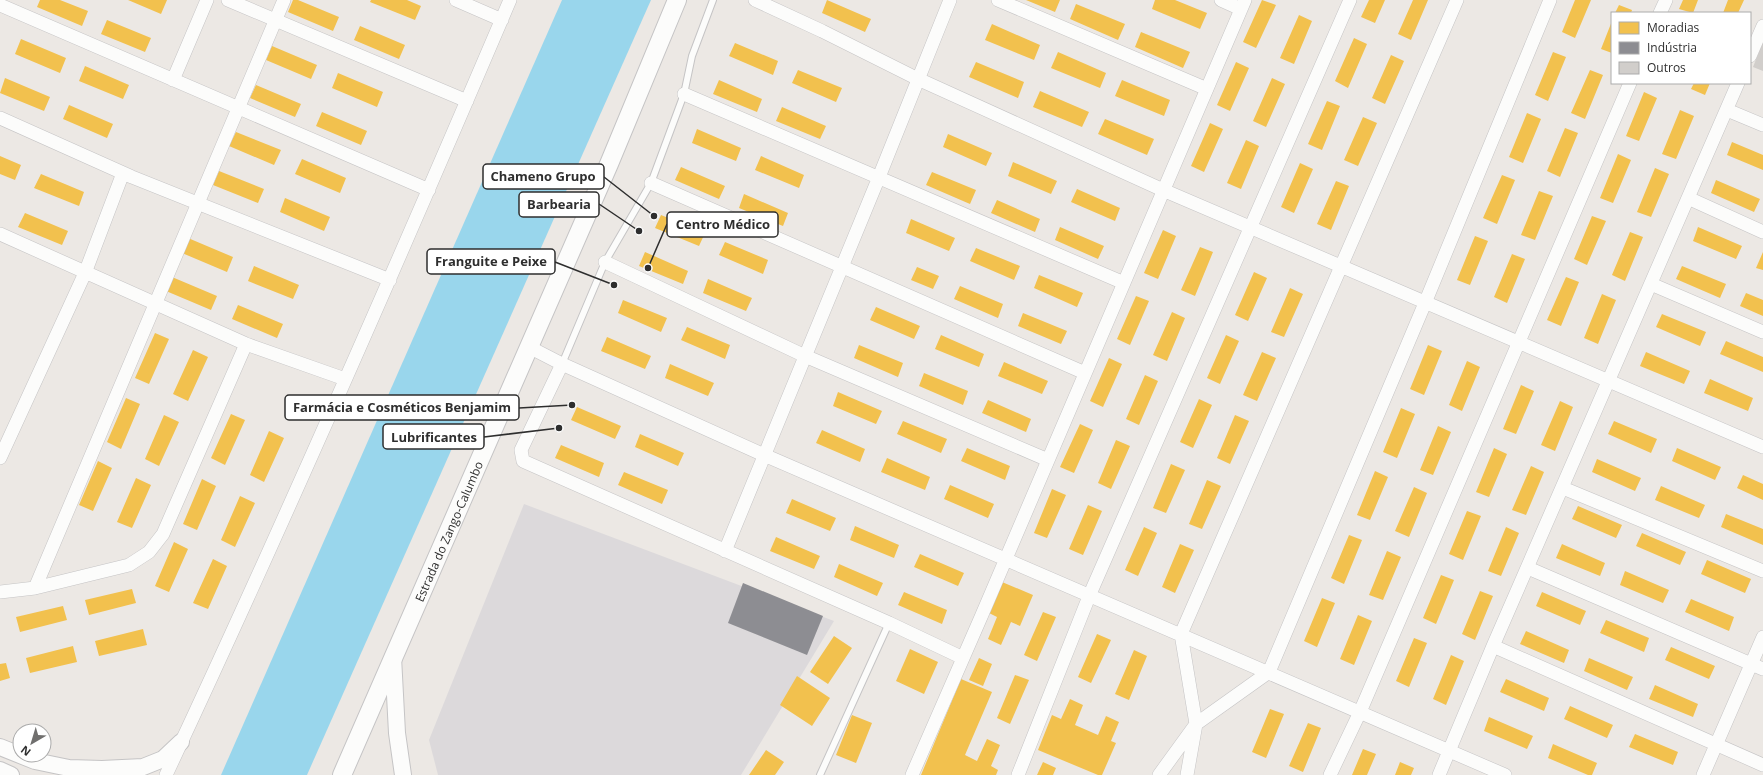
<svg xmlns="http://www.w3.org/2000/svg" width="1763" height="775" viewBox="0 0 1763 775" font-family="'Open Sans',sans-serif">
<style>
.industrial{fill:#dcd9db}
.water{fill:#99d6ec}
.homes{fill:#f2c14e}
.industry{fill:#8d8d92}
.building{fill:#d1cecb}
.lines{fill:none;stroke-linecap:round;stroke-linejoin:round}
.service-casing{stroke:#c5c4c5;stroke-width:8}
.minor-casing{stroke:#c5c4c5;stroke-width:14}
.tertiary-casing{stroke:#c5c4c5;stroke-width:18}
.secondary-casing{stroke:#c5c4c5;stroke-width:20}
.service{stroke:#fcfcfb;stroke-width:6}
.minor{stroke:#fcfcfb;stroke-width:13}
.tertiary{stroke:#fcfcfb;stroke-width:16}
.secondary{stroke:#fcfcfb;stroke-width:18}
.labels{text-anchor:middle;dominant-baseline:central;stroke-width:4;stroke-linejoin:round;paint-order:stroke}
.street-label{font-size:12px;fill:#2e2e2e;stroke:#fff}
.leader{fill:none;stroke:#2e2e2e;stroke-width:1.5}
.callout-dot{fill:#2e2e2e;stroke:#fff;stroke-width:1.5}
.callout{fill:#fff;stroke:#2e2e2e;stroke-width:1.5}
.callout-label{font-size:13px;text-anchor:middle;font-weight:bold;fill:#2e2e2e}
</style>
<rect width="100%" height="100%" fill="#ece8e4"/>
<path class="industrial" d="M 524,504 L 834,621 L 741,775 L 438,775 L 429,740 Z"/>
<path class="water" d="M 562,0 L 651,0 L 307,775 L 221,775 Z"/>
<path class="homes" d="M 40,0 L 60,0 L 88,11 L 82,26 L 37,7 Z
M 128,0 L 167,0 L 161,14 Z
M 293,0 L 298,0 L 339,17 L 333,31 L 288,12 Z
M 371,0 L 407,0 L 421,6 L 415,20 L 370,2 Z
M 827,0 L 871,19 L 865,32 L 822,13 Z
M 1026,0 L 1060,0 L 1055,12 Z
M 1155,0 L 1175,0 L 1207,13 L 1200,29 L 1152,9 Z
M 1262,0 L 1276,5 L 1256,48 L 1243,42 Z
M 1369,0 L 1385,0 L 1375,23 L 1361,17 Z
M 1413,0 L 1428,0 L 1411,40 L 1398,34 Z
M 1575,0 L 1591,0 L 1575,38 L 1562,32 Z
M 1683,0 L 1698,0 L 1693,13 L 1679,9 Z
M 1728,0 L 1744,0 L 1738,13 L 1723,13 Z
M 1076,4 L 1125,24 L 1118,40 L 1070,19 Z
M 1619,5 L 1632,10 L 1631,13 L 1615,13 Z
M 1299,15 L 1312,21 L 1294,64 L 1280,58 Z
M 107,20 L 151,38 L 145,52 L 101,34 Z
M 1612,21 L 1612,53 L 1601,49 Z
M 992,24 L 1040,45 L 1034,60 L 985,40 Z
M 360,26 L 405,45 L 399,59 L 354,40 Z
M 1141,32 L 1190,52 L 1183,68 L 1135,47 Z
M 1354,38 L 1367,44 L 1348,88 L 1335,81 Z
M 21,39 L 66,58 L 60,73 L 15,54 Z
M 735,43 L 778,61 L 773,75 L 729,56 Z
M 272,46 L 317,65 L 311,79 L 266,60 Z
M 1058,52 L 1106,73 L 1100,88 L 1051,68 Z
M 1553,52 L 1566,57 L 1548,101 L 1535,95 Z
M 1391,55 L 1404,61 L 1385,104 L 1372,98 Z
M 976,62 L 1024,82 L 1018,98 L 969,77 Z
M 1236,62 L 1249,68 L 1230,111 L 1217,105 Z
M 85,66 L 129,85 L 123,99 L 79,81 Z
M 798,70 L 842,88 L 836,102 L 792,83 Z
M 1590,70 L 1603,75 L 1585,119 L 1571,113 Z
M 338,73 L 383,92 L 377,107 L 332,88 Z
M 5,78 L 50,97 L 44,111 L 0,93 Z
M 1272,78 L 1285,84 L 1266,127 L 1253,121 Z
M 719,80 L 762,99 L 757,112 L 713,94 Z
M 1122,80 L 1170,100 L 1164,116 L 1115,96 Z
M 1694,83 L 1710,83 L 1705,95 L 1691,89 Z
M 256,85 L 301,104 L 295,117 L 250,98 Z
M 1040,91 L 1089,112 L 1082,127 L 1033,107 Z
M 1644,92 L 1657,98 L 1639,141 L 1626,136 Z
M 1327,101 L 1340,106 L 1322,150 L 1308,144 Z
M 69,105 L 113,124 L 107,138 L 63,119 Z
M 782,107 L 826,126 L 820,139 L 776,121 Z
M 1680,110 L 1694,116 L 1676,159 L 1662,154 Z
M 322,112 L 367,131 L 361,145 L 316,126 Z
M 1527,113 L 1541,119 L 1523,163 L 1509,157 Z
M 1363,117 L 1377,123 L 1358,166 L 1344,160 Z
M 1105,119 L 1154,139 L 1147,155 L 1098,134 Z
M 1210,123 L 1223,129 L 1204,172 L 1191,166 Z
M 1565,128 L 1578,133 L 1560,177 L 1547,171 Z
M 697,129 L 741,148 L 736,161 L 692,143 Z
M 236,132 L 281,150 L 274,165 L 229,146 Z
M 948,134 L 992,153 L 986,166 L 943,147 Z
M 1246,140 L 1259,146 L 1241,189 L 1227,183 Z
M 1732,142 L 1763,155 L 1763,170 L 1727,155 Z
M 1618,154 L 1631,160 L 1613,203 L 1600,198 Z
M 0,156 L 21,165 L 15,180 L 0,174 Z
M 761,156 L 804,175 L 799,188 L 755,170 Z
M 302,159 L 346,178 L 340,193 L 295,174 Z
M 1013,162 L 1057,181 L 1051,194 L 1008,176 Z
M 1300,163 L 1313,169 L 1294,213 L 1281,207 Z
M 681,167 L 725,186 L 719,199 L 675,180 Z
M 1655,168 L 1669,174 L 1651,217 L 1637,212 Z
M 219,171 L 264,189 L 258,203 L 213,185 Z
M 932,172 L 976,190 L 970,204 L 926,185 Z
M 41,174 L 84,192 L 79,206 L 34,188 Z
M 1502,175 L 1515,180 L 1497,224 L 1483,218 Z
M 1716,180 L 1760,199 L 1754,212 L 1711,193 Z
M 1336,181 L 1349,186 L 1331,230 L 1317,224 Z
M 1077,189 L 1120,208 L 1115,221 L 1071,202 Z
M 1539,191 L 1553,196 L 1535,240 L 1521,235 Z
M 744,194 L 788,213 L 783,226 L 739,208 Z
M 285,198 L 330,217 L 324,231 L 280,212 Z
M 997,200 L 1040,219 L 1035,232 L 991,213 Z
M 25,213 L 68,231 L 62,245 L 18,227 Z
M 661,215 L 705,233 L 699,246 L 655,228 Z
M 1592,216 L 1606,221 L 1587,265 L 1574,259 Z
M 911,219 L 955,238 L 949,251 L 906,233 Z
M 1060,227 L 1104,246 L 1098,259 L 1055,240 Z
M 1698,227 L 1742,246 L 1736,259 L 1693,241 Z
M 1163,230 L 1176,236 L 1158,279 L 1144,273 Z
M 1630,232 L 1643,237 L 1625,281 L 1612,275 Z
M 1475,236 L 1488,241 L 1470,285 L 1457,280 Z
M 188,238 L 233,257 L 227,272 L 182,253 Z
M 725,242 L 768,260 L 763,274 L 719,255 Z
M 1200,247 L 1213,252 L 1195,296 L 1181,290 Z
M 976,248 L 1020,266 L 1014,280 L 970,261 Z
M 645,252 L 688,271 L 683,284 L 639,266 Z
M 1763,252 L 1763,270 L 1756,268 Z
M 1512,254 L 1525,259 L 1507,303 L 1494,297 Z
M 254,266 L 299,285 L 293,299 L 248,281 Z
M 1682,266 L 1726,284 L 1720,298 L 1676,279 Z
M 917,267 L 939,276 L 933,289 L 911,280 Z
M 1254,272 L 1267,278 L 1248,321 L 1235,315 Z
M 1039,275 L 1083,293 L 1077,307 L 1034,288 Z
M 172,277 L 217,296 L 211,310 L 166,291 Z
M 1566,277 L 1579,282 L 1561,326 L 1547,320 Z
M 708,279 L 752,298 L 746,311 L 703,293 Z
M 960,286 L 1003,304 L 998,318 L 954,299 Z
M 1290,288 L 1303,294 L 1284,337 L 1271,332 Z
M 1746,293 L 1763,300 L 1763,316 L 1740,306 Z
M 1602,294 L 1616,300 L 1598,344 L 1584,338 Z
M 1136,296 L 1149,301 L 1130,345 L 1117,339 Z
M 623,300 L 667,318 L 661,332 L 618,313 Z
M 238,305 L 283,324 L 277,338 L 232,319 Z
M 876,307 L 920,326 L 914,339 L 870,320 Z
M 1172,312 L 1185,318 L 1167,361 L 1153,355 Z
M 1023,313 L 1067,331 L 1061,344 L 1018,326 Z
M 1662,314 L 1706,332 L 1700,346 L 1656,327 Z
M 687,327 L 730,345 L 725,359 L 681,340 Z
M 155,333 L 169,339 L 149,384 L 135,378 Z
M 941,335 L 984,354 L 979,367 L 935,349 Z
M 1226,335 L 1239,341 L 1220,384 L 1207,378 Z
M 607,337 L 651,356 L 645,369 L 601,351 Z
M 1726,341 L 1763,357 L 1763,372 L 1720,354 Z
M 859,345 L 903,363 L 898,377 L 854,358 Z
M 1428,345 L 1442,351 L 1424,395 L 1410,389 Z
M 193,350 L 208,357 L 188,401 L 173,394 Z
M 1262,352 L 1276,358 L 1257,401 L 1243,395 Z
M 1646,352 L 1690,371 L 1684,384 L 1640,366 Z
M 1109,358 L 1122,364 L 1103,407 L 1090,401 Z
M 1467,361 L 1480,367 L 1462,411 L 1449,405 Z
M 1004,362 L 1048,381 L 1042,394 L 998,376 Z
M 670,364 L 714,383 L 708,396 L 665,378 Z
M 924,373 L 968,391 L 963,405 L 919,386 Z
M 1145,375 L 1158,381 L 1139,425 L 1126,419 Z
M 1710,379 L 1753,398 L 1748,411 L 1704,393 Z
M 1521,385 L 1534,391 L 1516,434 L 1503,429 Z
M 838,392 L 882,411 L 876,424 L 833,406 Z
M 126,398 L 140,404 L 121,449 L 107,442 Z
M 1199,399 L 1212,405 L 1193,448 L 1180,442 Z
M 988,400 L 1031,419 L 1026,432 L 982,413 Z
M 1560,401 L 1573,407 L 1555,451 L 1541,445 Z
M 577,407 L 621,426 L 615,439 L 571,420 Z
M 1401,408 L 1415,414 L 1397,458 L 1383,452 Z
M 231,414 L 245,420 L 225,465 L 211,458 Z
M 164,415 L 179,422 L 159,466 L 145,459 Z
M 1235,415 L 1249,421 L 1230,464 L 1217,458 Z
M 903,421 L 947,439 L 941,453 L 897,434 Z
M 1614,421 L 1657,439 L 1651,453 L 1608,434 Z
M 1080,424 L 1093,430 L 1074,473 L 1060,467 Z
M 1438,426 L 1451,432 L 1433,475 L 1420,470 Z
M 822,430 L 865,449 L 860,462 L 816,443 Z
M 269,431 L 284,438 L 264,482 L 250,475 Z
M 640,434 L 684,453 L 678,466 L 635,447 Z
M 1116,440 L 1130,446 L 1111,489 L 1098,483 Z
M 561,445 L 604,463 L 599,477 L 555,458 Z
M 967,448 L 1010,466 L 1005,480 L 961,461 Z
M 1494,448 L 1507,454 L 1489,497 L 1476,492 Z
M 1677,448 L 1721,467 L 1715,480 L 1672,461 Z
M 887,458 L 930,477 L 925,490 L 881,472 Z
M 1597,459 L 1641,478 L 1635,491 L 1592,472 Z
M 98,461 L 112,468 L 93,511 L 79,505 Z
M 1171,464 L 1185,470 L 1166,513 L 1153,508 Z
M 1531,466 L 1544,472 L 1526,515 L 1512,510 Z
M 1375,471 L 1388,477 L 1370,520 L 1357,515 Z
M 624,472 L 668,490 L 662,504 L 618,485 Z
M 1743,475 L 1763,484 L 1763,500 L 1737,488 Z
M 136,478 L 151,485 L 132,528 L 117,522 Z
M 202,479 L 216,486 L 197,530 L 183,524 Z
M 1207,480 L 1221,486 L 1202,529 L 1189,524 Z
M 950,485 L 994,504 L 988,518 L 944,499 Z
M 1661,486 L 1705,505 L 1699,518 L 1655,500 Z
M 1414,487 L 1427,493 L 1409,537 L 1395,531 Z
M 1052,489 L 1066,495 L 1047,538 L 1034,533 Z
M 240,496 L 255,503 L 235,547 L 221,540 Z
M 792,499 L 836,518 L 830,531 L 786,513 Z
M 1088,505 L 1102,511 L 1083,555 L 1069,549 Z
M 1578,506 L 1622,525 L 1616,538 L 1572,519 Z
M 1467,511 L 1481,516 L 1463,560 L 1449,554 Z
M 1726,514 L 1763,529 L 1763,545 L 1721,527 Z
M 855,526 L 899,545 L 894,558 L 850,540 Z
M 1144,527 L 1157,533 L 1138,576 L 1125,570 Z
M 1506,527 L 1519,533 L 1501,576 L 1488,571 Z
M 1642,533 L 1686,552 L 1680,565 L 1636,546 Z
M 1349,535 L 1362,540 L 1344,584 L 1331,578 Z
M 776,537 L 820,556 L 814,569 L 770,551 Z
M 174,542 L 188,549 L 169,592 L 155,586 Z
M 1180,544 L 1194,550 L 1175,593 L 1162,587 Z
M 1562,544 L 1605,563 L 1600,576 L 1556,558 Z
M 1387,551 L 1401,557 L 1383,600 L 1369,595 Z
M 920,554 L 964,573 L 958,586 L 914,567 Z
M 213,559 L 227,566 L 208,609 L 193,603 Z
M 1707,560 L 1751,579 L 1745,593 L 1701,574 Z
M 839,564 L 883,583 L 877,596 L 834,577 Z
M 1625,571 L 1669,590 L 1663,603 L 1620,585 Z
M 1441,575 L 1454,580 L 1436,624 L 1423,618 Z
M 1002,582 L 1033,595 L 1020,626 L 1011,622 L 1001,645 L 988,639 L 997,617 L 989,613 Z
M 132,589 L 136,603 L 89,615 L 85,600 Z
M 1480,591 L 1493,596 L 1475,640 L 1462,634 Z
M 904,592 L 947,610 L 942,624 L 898,605 Z
M 1542,592 L 1586,611 L 1580,625 L 1536,606 Z
M 1322,598 L 1335,603 L 1317,647 L 1304,641 Z
M 1691,599 L 1734,617 L 1729,631 L 1685,612 Z
M 63,606 L 67,620 L 20,632 L 16,617 Z
M 1043,612 L 1056,617 L 1037,661 L 1024,655 Z
M 1358,615 L 1372,621 L 1354,665 L 1340,659 Z
M 1606,620 L 1649,638 L 1644,652 L 1600,633 Z
M 143,629 L 147,645 L 99,656 L 95,641 Z
M 1526,631 L 1569,650 L 1564,663 L 1520,644 Z
M 1097,634 L 1111,640 L 1091,683 L 1078,677 Z
M 834,636 L 852,648 L 828,684 L 810,672 Z
M 1414,638 L 1427,643 L 1409,687 L 1396,681 Z
M 73,646 L 77,662 L 30,673 L 26,658 Z
M 1671,647 L 1715,666 L 1709,679 L 1665,660 Z
M 910,649 L 938,662 L 924,694 L 896,681 Z
M 1134,650 L 1147,656 L 1129,700 L 1115,694 Z
M 1451,655 L 1464,661 L 1446,705 L 1433,699 Z
M 979,658 L 992,664 L 983,686 L 969,680 Z
M 1589,658 L 1633,677 L 1627,690 L 1584,671 Z
M 6,663 L 10,678 L 0,681 L 0,664 Z
M 1015,675 L 1029,680 L 1010,724 L 997,718 Z
M 797,676 L 830,698 L 812,726 L 780,705 Z
M 961,679 L 992,692 L 965,755 L 977,761 L 987,739 L 1000,745 L 991,766 L 998,770 L 996,775 L 921,775 Z
M 1506,679 L 1549,698 L 1544,711 L 1500,692 Z
M 1655,685 L 1698,704 L 1693,717 L 1649,699 Z
M 1070,699 L 1083,705 L 1075,725 L 1098,735 L 1106,716 L 1119,722 L 1111,741 L 1116,743 L 1102,775 L 1098,775 L 1038,750 L 1052,715 L 1061,719 Z
M 1570,706 L 1613,725 L 1607,738 L 1564,719 Z
M 1270,709 L 1284,714 L 1266,758 L 1252,752 Z
M 852,715 L 872,723 L 856,763 L 836,755 Z
M 1489,717 L 1533,736 L 1527,749 L 1484,731 Z
M 1308,723 L 1321,728 L 1303,772 L 1289,766 Z
M 1635,734 L 1678,752 L 1673,765 L 1629,747 Z
M 1553,744 L 1597,763 L 1592,775 L 1588,775 L 1548,758 Z
M 1363,749 L 1376,754 L 1367,775 L 1352,775 Z
M 766,750 L 784,762 L 775,775 L 749,775 Z
M 1043,762 L 1056,768 L 1053,775 L 1037,775 Z
M 1400,762 L 1414,768 L 1411,775 L 1395,775 Z"/>
<path class="industry" d="M 743,583 L 823,616 L 807,655 L 728,623 Z"/>
<path class="building" d="M 1763,42 L 1763,71 L 1753,67 Z"/>
<g class="lines">
<defs>
<path id="service" d="M 562,364 L 605,262 L 651,183 L 684,94 L 692,56 L 713,0
M 820,775 L 889,623"/>
<path id="minor" d="M 228,0 L 467,101
M 456,0 L 502,20
M 755,0 L 822,31 L 918,79 L 1163,190 L 1763,447
M 998,0 L 1207,89
M 1221,0 L 1241,9
M 0,5 L 429,190
M 1660,13 L 1666,0
M 1750,56 L 1763,26
M 173,80 L 207,0
M 684,94 L 1124,283
M 1727,110 L 1763,125
M 0,118 L 132,177 L 390,280
M 651,183 L 1085,373
M 1688,198 L 1763,232
M 0,234 L 246,344 L 345,379
M 605,262 L 805,356 L 1048,460
M 1651,284 L 1763,332
M 529,347 L 562,364 L 764,455 L 1505,775
M 562,364 L 521,450 L 523,461 L 889,623 L 963,658
M 0,458 L 85,273 L 123,173
M 1563,488 L 1763,571
M 725,551 L 879,177 L 950,0
M 1528,568 L 1763,669
M 35,588 L 284,0
M 0,592 L 35,588 L 129,565 L 149,552 L 163,534 L 246,344
M 1493,646 L 1763,765
M 166,775 C 286,519 399,260 510,0
M 912,775 L 981,617 L 1245,0
M 1018,775 L 1090,594 L 1350,0
M 1159,775 L 1196,724 L 1181,634 L 1457,0
M 1187,775 L 1196,724 L 1269,672 L 1425,303 L 1550,0
M 1330,775 L 1360,712 L 1630,83
M 1439,775 L 1493,646 L 1738,83
M 1703,775 L 1763,637"/>
<path id="tertiary" d="M 393,657 L 397,733 L 403,775
M 0,747 L 35,761 L 69,768 L 102,769 L 143,767 L 163,759 L 181,742
M 0,770 L 11,775"/>
<g id="secondary">
<path id="s1" d="M 342,775 L 609,164 L 677,0"/>
</g>
</defs>
<use href="#service" class="service-casing"/>
<use href="#minor" class="minor-casing"/>
<use href="#tertiary" class="tertiary-casing"/>
<use href="#secondary" class="secondary-casing"/>
<use href="#service" class="service"/>
<use href="#minor" class="minor"/>
<use href="#tertiary" class="tertiary"/>
<use href="#secondary" class="secondary"/>
</g>
<g class="labels">
<g class="street-label">
<text stroke="none"><textPath href="#s1" startOffset="266">Estrada do Zango-Calumbo</textPath></text>
</g>
</g>
<path class="leader" d="M654 216L604 177M639 231L599 204M648 268L667 224M614 285L555 262M572 405L519 408M559 428L484 437"/>
<g class="callout-dot">
<circle cx="654" cy="216" r="4"/>
<circle cx="639" cy="231" r="4"/>
<circle cx="648" cy="268" r="4"/>
<circle cx="614" cy="285" r="4"/>
<circle cx="572" cy="405" r="4"/>
<circle cx="559" cy="428" r="4"/>
</g>
<g class="callout">
<rect x="483" y="164" width="121" height="25" rx="4"/>
<rect x="519" y="192" width="80" height="25" rx="4"/>
<rect x="667" y="212" width="111" height="25" rx="4"/>
<rect x="427" y="249" width="128" height="25" rx="4"/>
<rect x="285" y="395" width="234" height="25" rx="4"/>
<rect x="383" y="424" width="101" height="25" rx="4"/>
</g>
<g class="callout-label">
<text x="543" y="181">Chameno Grupo</text>
<text x="559" y="209">Barbearia</text>
<text x="723" y="229">Centro Médico</text>
<text x="491" y="266">Franguite e Peixe</text>
<text x="402" y="412">Farmácia e Cosméticos Benjamim</text>
<text x="434" y="442">Lubrificantes</text>
</g>
<rect x="1611" y="12" width="140" height="72" fill="#ffffff" stroke="#ababab"/>
<rect x="1619" y="22" width="20" height="12" fill="#f2c14e" stroke="#ababab"/>
<text x="1647" y="32" font-size="12" fill="#2e2e2e">Moradias</text>
<rect x="1619" y="42" width="20" height="12" fill="#8d8d92" stroke="#ababab"/>
<text x="1647" y="52" font-size="12" fill="#2e2e2e">Indústria</text>
<rect x="1619" y="62" width="20" height="12" fill="#d1cecb" stroke="#ababab"/>
<text x="1647" y="72" font-size="12" fill="#2e2e2e">Outros</text>
<g transform="translate(32 743) rotate(218)"><circle r="19" fill="#ffffff" stroke="#ababab"/>
<path d="M0-3L7 15L0 10L-7 15Z" fill="#706f6e"/>
<text y="-6" font-size="11" font-weight="bold" text-anchor="middle" fill="#2e2e2e">N</text>
</g>
</svg>
